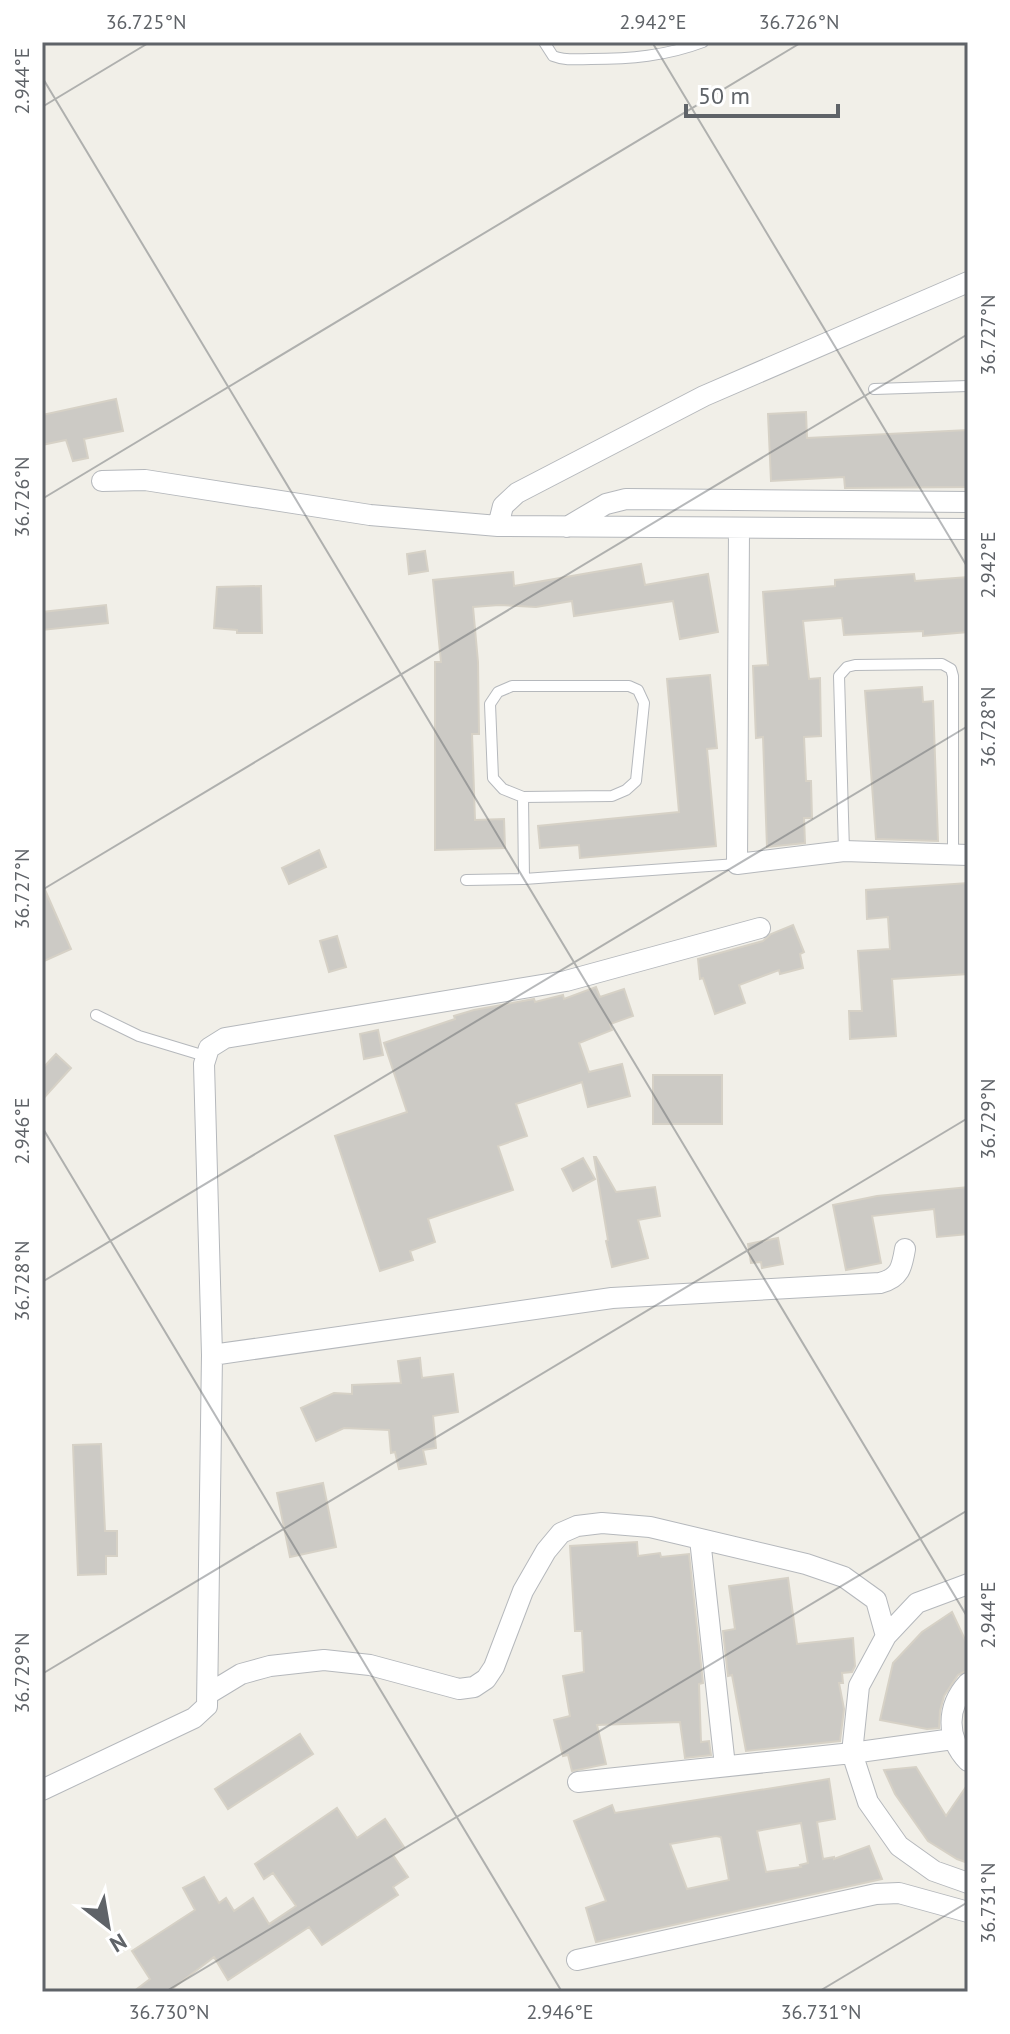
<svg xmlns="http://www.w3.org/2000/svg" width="1010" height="2034" viewBox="0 0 1010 2034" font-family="'PT Sans',sans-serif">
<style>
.building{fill:#cccac5;stroke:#d6d1c6;stroke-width:2;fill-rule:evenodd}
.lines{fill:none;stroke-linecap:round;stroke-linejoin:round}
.lane-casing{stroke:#b5b8bc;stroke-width:12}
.street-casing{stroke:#b5b8bc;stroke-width:22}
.lane{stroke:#fff;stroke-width:10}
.street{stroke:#fff;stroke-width:20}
.ticks{fill:none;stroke:#5f6368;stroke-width:2;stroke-opacity:0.45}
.neatline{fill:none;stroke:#5f6368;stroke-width:3}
.ticks-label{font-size:20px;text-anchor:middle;fill:#5f6368}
</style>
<rect width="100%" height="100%" fill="#f1efe8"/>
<path class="building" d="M 116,399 L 123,431 L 84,439 L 88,458 L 73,461 L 66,440 L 42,445 L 42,415 Z
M 806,412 L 807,438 L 968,430 L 968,487 L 845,488 L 844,477 L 771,481 L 768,414 Z
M 425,551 L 428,571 L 409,574 L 407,554 Z
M 641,564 L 645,585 L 708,574 L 718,632 L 680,639 L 673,601 L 574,616 L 572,601 L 536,607 L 499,605 L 473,607 L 478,662 L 479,734 L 472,734 L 475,820 L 504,819 L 505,848 L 435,850 L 435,662 L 441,662 L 433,580 L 513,572 L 514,586 Z
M 914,574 L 915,581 L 968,577 L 968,632 L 923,636 L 923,631 L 844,635 L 842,618 L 803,621 L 809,679 L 820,678 L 821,736 L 804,737 L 806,781 L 811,781 L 812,818 L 804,818 L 805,843 L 767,847 L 763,737 L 756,738 L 753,666 L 768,665 L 763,592 L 835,586 L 835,580 Z
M 261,586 L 262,633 L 237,633 L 237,630 L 214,628 L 217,587 Z
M 106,605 L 108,623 L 42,630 L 42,612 Z
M 710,675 L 717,748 L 707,749 L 716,846 L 580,858 L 579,845 L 540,848 L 538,826 L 679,812 L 667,679 Z
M 922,687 L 923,702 L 933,701 L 938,841 L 876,839 L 865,691 Z
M 319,850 L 326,867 L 289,884 L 282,868 Z
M 42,883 L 71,949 L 42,962 Z
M 968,883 L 968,974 L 892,979 L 896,1036 L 850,1039 L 849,1011 L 862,1011 L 858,951 L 890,949 L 888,917 L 867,919 L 866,890 Z
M 793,925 L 804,952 L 800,954 L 803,968 L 780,974 L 779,970 L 739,985 L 745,1003 L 715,1014 L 703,978 L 700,979 L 698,959 L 763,941 L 771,934 Z
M 337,936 L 346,967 L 329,972 L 320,941 Z
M 596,987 L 600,997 L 624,989 L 633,1016 L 610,1024 L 612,1030 L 579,1043 L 589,1072 L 622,1064 L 630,1096 L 588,1107 L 582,1082 L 516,1104 L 527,1136 L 498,1146 L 513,1190 L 428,1219 L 435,1242 L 410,1251 L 413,1260 L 380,1271 L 335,1136 L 407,1112 L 384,1043 L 455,1019 L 454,1016 L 474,1010 L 534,999 L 535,1002 L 563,995 L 564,999 Z
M 378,1030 L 383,1055 L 364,1059 L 360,1034 Z
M 56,1054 L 71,1068 L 42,1100 L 42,1069 Z
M 653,1075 L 722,1075 L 722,1124 L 653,1124 Z
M 594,1157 L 596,1157 L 616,1192 L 655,1187 L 660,1216 L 638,1220 L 648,1258 L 612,1267 L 606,1241 L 608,1240 Z
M 583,1158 L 595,1179 L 573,1191 L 562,1169 Z
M 968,1187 L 968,1234 L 937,1237 L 934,1209 L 872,1216 L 881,1263 L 846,1270 L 833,1205 L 877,1196 Z
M 778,1238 L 783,1264 L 762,1268 L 761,1262 L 751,1263 L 748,1244 Z
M 420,1358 L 422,1378 L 453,1374 L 458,1412 L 433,1416 L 436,1448 L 423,1450 L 426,1464 L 399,1469 L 395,1452 L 391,1453 L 389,1430 L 344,1428 L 316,1441 L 301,1408 L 334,1393 L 352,1394 L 352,1385 L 401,1383 L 398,1361 Z
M 101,1444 L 105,1531 L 117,1531 L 117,1556 L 106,1556 L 106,1574 L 78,1575 L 73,1445 Z
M 323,1483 L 336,1547 L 290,1557 L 277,1493 Z
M 637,1542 L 638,1556 L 660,1553 L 661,1557 L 689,1554 L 703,1683 L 699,1684 L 701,1742 L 709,1741 L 711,1755 L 685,1758 L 680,1722 L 597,1725 L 606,1764 L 572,1771 L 568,1755 L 563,1756 L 554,1720 L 570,1716 L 563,1676 L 584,1672 L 582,1631 L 575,1631 L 570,1546 Z
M 788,1578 L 797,1644 L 853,1638 L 855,1666 L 852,1672 L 842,1673 L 843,1683 L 839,1683 L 844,1709 L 840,1741 L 746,1751 L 732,1675 L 728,1676 L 723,1631 L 735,1629 L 729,1586 Z
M 952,1612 L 968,1646 L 968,1670 L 958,1675 L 944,1696 L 940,1711 L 939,1728 L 927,1729 L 880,1720 L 893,1663 L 922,1632 Z
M 300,1734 L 313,1754 L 228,1809 L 215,1789 Z
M 916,1767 L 946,1816 L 968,1784 L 968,1863 L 957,1859 L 928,1841 L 895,1794 L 884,1770 Z
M 829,1779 L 835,1819 L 817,1822 L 823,1859 L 834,1857 L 834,1859 L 869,1846 L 882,1879 L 596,1942 L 586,1908 L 606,1901 L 574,1821 L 612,1805 L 615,1813 ZM 801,1823 L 808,1863 L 800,1865 L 801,1867 L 766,1872 L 757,1831 ZM 716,1836 L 721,1837 L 729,1880 L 687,1889 L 670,1844 Z
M 337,1808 L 357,1838 L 385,1819 L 404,1847 L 393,1855 L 408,1877 L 393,1887 L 398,1895 L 322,1945 L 309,1927 L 228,1980 L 214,1957 L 168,1992 L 133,1992 L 150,1979 L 132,1951 L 195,1910 L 183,1888 L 204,1877 L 219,1903 L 226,1898 L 234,1911 L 253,1898 L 269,1924 L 296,1906 L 273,1873 L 264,1879 L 255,1864 Z"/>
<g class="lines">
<defs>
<path id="lane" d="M 544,42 L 553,56 C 565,61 579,59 591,59 C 630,59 666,56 703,42
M 874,389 L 968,386
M 512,686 L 629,686 L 638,690 L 644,703 L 636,781 L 626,790 L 612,796 L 523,797 L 503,789 L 493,778 L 490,704 L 498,692 Z
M 523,797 L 524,879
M 844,851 L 839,676 L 847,667 L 855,665 L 942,664 L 951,669 L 953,676 L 953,855
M 466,880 L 524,879 L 737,864
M 96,1015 L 139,1036 L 205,1056"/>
<path id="street" d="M 102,481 L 145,480 L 370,515 L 498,526 L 968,529
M 498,526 L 503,506 L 517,493 L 704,396 L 968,282
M 567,527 L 606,504 L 626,499 L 968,502
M 739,529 L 737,864 L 844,851 L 968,855
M 212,1355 L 612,1298 L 880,1283 C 900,1278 902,1267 905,1249
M 700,1539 L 725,1766
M 968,1584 L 917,1603 L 886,1636 L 859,1686 L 852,1753 L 868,1802 L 899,1846 L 934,1871 L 968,1883
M 968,1683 C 946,1707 946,1738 968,1761
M 208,1694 L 241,1674 L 270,1666 L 324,1660 L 370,1665 L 459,1689 L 474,1687 L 486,1679 L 494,1667 L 523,1591 L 546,1551 L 561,1533 L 577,1526 L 602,1523 L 650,1527 L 806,1564 L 844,1577 L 876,1600 L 886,1636
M 578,1782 L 852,1753 L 953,1739
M 42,1790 L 194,1718 L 207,1706 L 212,1355 L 204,1064 L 209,1048 L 225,1038 L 566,981 L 760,928
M 577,1960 L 876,1894 L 899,1893 L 968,1912"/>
</defs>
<use href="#lane" class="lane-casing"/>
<use href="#street" class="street-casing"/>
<use href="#lane" class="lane"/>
<use href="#street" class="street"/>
</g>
<path class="ticks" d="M 652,42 L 968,568M 42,77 L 968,1618M 42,107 L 150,42M 42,499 L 802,42M 42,890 L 968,334M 42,1127 L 562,1992M 42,1282 L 968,726M 42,1674 L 968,1118M 165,1992 L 968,1510M 818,1992 L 968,1902"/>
<rect width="1010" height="2034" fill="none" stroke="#ffffff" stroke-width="88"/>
<g transform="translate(108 1926) rotate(149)" stroke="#ffffff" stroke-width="6" paint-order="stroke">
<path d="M0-6L14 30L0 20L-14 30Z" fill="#5f6368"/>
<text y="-12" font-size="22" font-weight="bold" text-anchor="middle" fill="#5f6368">N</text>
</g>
<path d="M686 104v12h152v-12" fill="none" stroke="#5f6368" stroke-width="4"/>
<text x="698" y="104" font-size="24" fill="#5f6368" stroke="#ffffff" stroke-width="6" paint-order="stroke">50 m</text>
<rect x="44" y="44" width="922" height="1946" class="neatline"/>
<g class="ticks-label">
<text x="146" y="29">36.725°N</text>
<text x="653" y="29">2.942°E</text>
<text x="799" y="29">36.726°N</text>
<text transform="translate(22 81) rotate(-90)" y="7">2.944°E</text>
<text transform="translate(988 335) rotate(-90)" y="7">36.727°N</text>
<text transform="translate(22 497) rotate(-90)" y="7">36.726°N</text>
<text transform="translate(988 565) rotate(-90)" y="7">2.942°E</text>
<text transform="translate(988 727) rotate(-90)" y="7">36.728°N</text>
<text transform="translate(22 889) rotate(-90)" y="7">36.727°N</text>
<text transform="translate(988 1119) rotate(-90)" y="7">36.729°N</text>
<text transform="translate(22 1131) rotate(-90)" y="7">2.946°E</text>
<text transform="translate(22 1281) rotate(-90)" y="7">36.728°N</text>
<text transform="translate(988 1615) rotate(-90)" y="7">2.944°E</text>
<text transform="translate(22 1673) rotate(-90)" y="7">36.729°N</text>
<text transform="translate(988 1903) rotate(-90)" y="7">36.731°N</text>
<text x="169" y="2019">36.730°N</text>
<text x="560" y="2019">2.946°E</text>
<text x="821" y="2019">36.731°N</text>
</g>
</svg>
